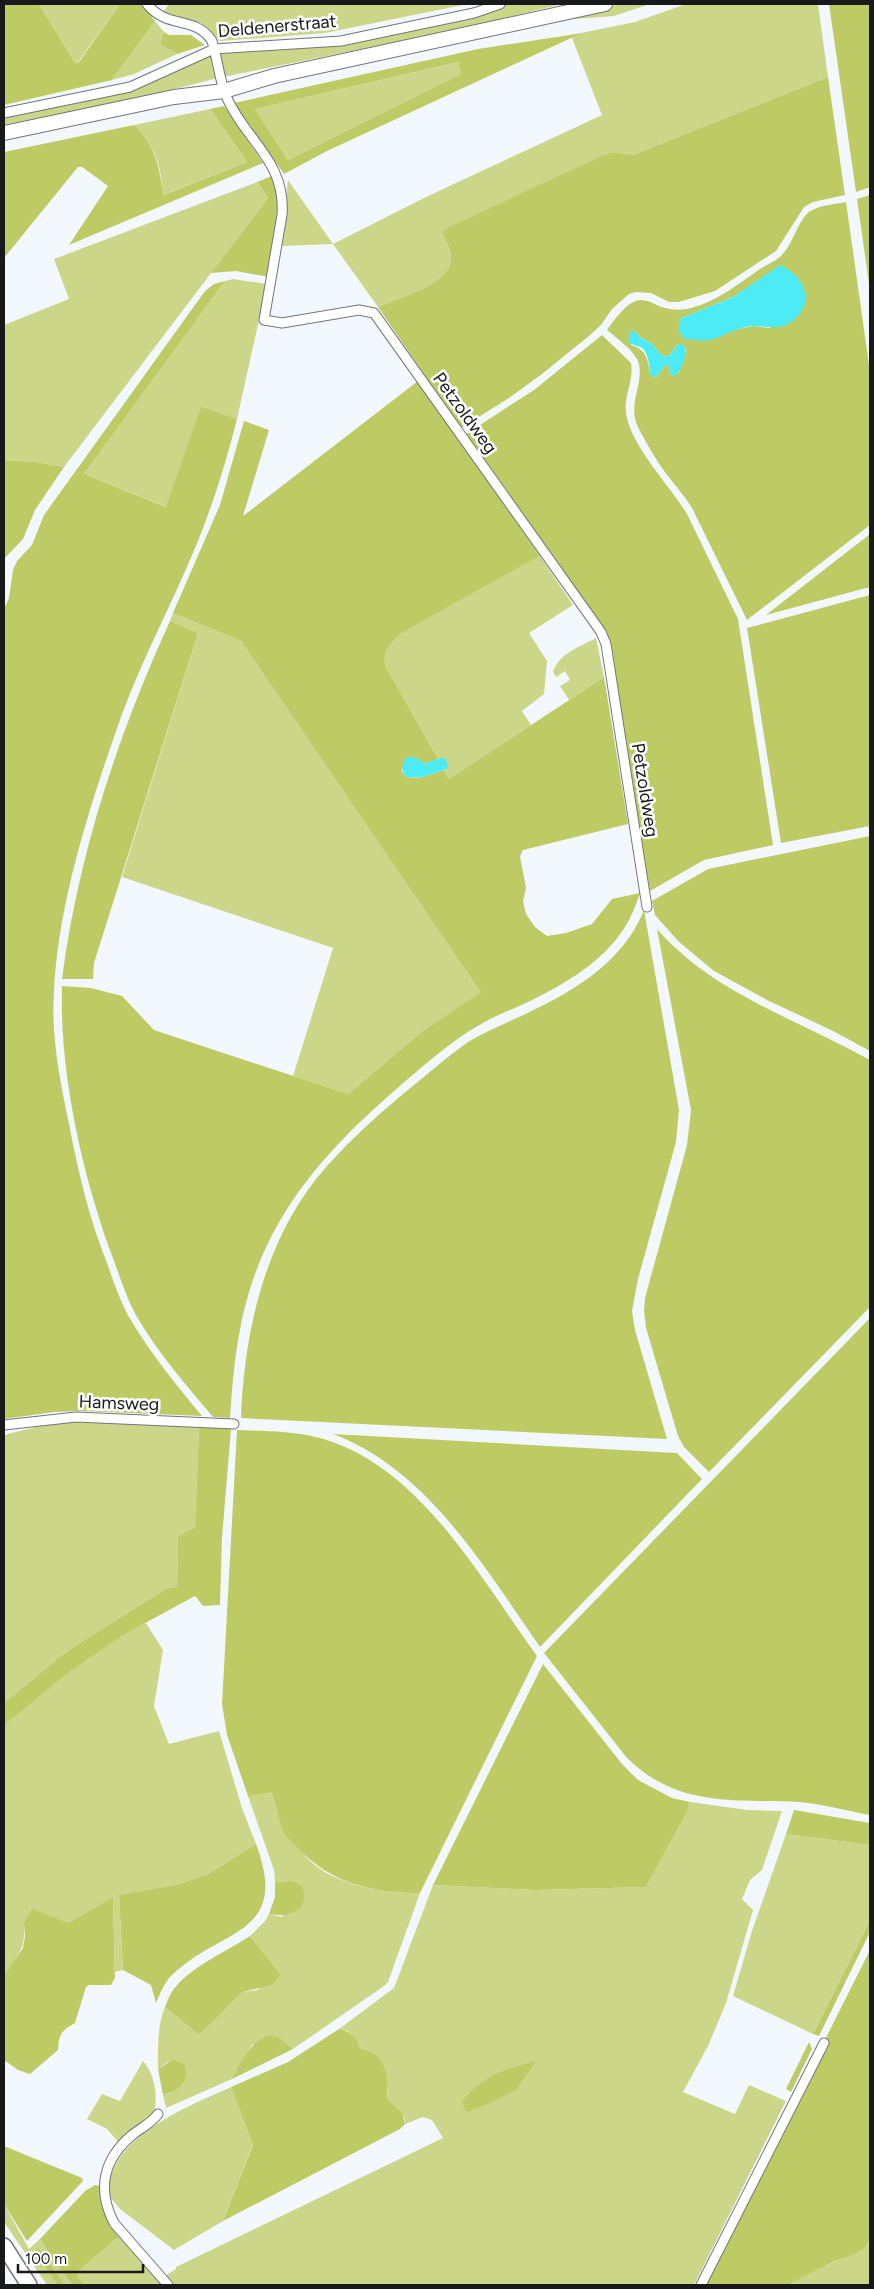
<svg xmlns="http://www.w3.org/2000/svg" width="874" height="2289" viewBox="0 0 874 2289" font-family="Figtree,sans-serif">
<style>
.green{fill:#cbd689}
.forest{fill:#becb64;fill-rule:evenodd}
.water{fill:#4cebf5}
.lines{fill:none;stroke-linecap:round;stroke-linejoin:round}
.street-casing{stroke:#71767a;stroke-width:11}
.primary-casing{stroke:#71767a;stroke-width:16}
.highway-casing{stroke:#71767a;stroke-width:18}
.street{stroke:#fff;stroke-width:9}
.primary{stroke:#fff;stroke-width:14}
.highway{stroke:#fff;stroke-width:15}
.labels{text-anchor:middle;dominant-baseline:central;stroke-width:5;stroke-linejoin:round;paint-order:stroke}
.street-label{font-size:18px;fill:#17191b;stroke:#fff}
</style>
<rect width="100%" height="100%" fill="#f2f8fd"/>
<path class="green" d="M 39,4 L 120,4 L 78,62 L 75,63 Z
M 169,4 L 468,4 L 325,33 L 220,41 L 201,23 L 161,15 Z
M 507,4 L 562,4 L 465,28 L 223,77 L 219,56 L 221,53 L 333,45 Z
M 619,4 L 650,4 L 614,16 L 549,21 Z
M 686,4 L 818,4 L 828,77 L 633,155 L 612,152 L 450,227 L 442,232 C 445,240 451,250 451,258 C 453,283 397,299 378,307 L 333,244 L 281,246 L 288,180 L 333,244 L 426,197 L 602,115 L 572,38 L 581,33 L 635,22 Z
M 155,21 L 164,32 L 160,42 L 161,45 L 177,54 L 134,74 L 112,80 Z
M 210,54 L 213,58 L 218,78 L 147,96 L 4,125 L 4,117 L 125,91 Z
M 460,62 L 461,74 L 288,160 L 255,109 Z
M 210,109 L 247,162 L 162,195 C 163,169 154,143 134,125 Z
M 257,182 L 268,198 L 64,467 L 36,462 L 4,460 L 4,325 L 69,299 L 54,259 Z
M 233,279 L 267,284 L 237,419 L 201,408 L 167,507 L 84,474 L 225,281 Z
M 540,556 L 573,605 L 529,633 L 547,661 L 544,694 L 522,711 L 531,725 L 449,779 L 444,770 L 447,769 L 440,758 L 438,759 L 386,667 C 381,651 391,644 402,633 Z
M 173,613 L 241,641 L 482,992 L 424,1030 L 348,1094 L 293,1076 L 333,948 L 122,877 L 198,633 L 170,621 Z
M 596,638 L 604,677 L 569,700 L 560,686 L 570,680 L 565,671 L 556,677 L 553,672 C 559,653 580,647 596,638 Z
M 78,1422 L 199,1427 L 195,1527 L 178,1536 L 177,1587 L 167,1588 L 67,1651 L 4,1703 L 4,1435 L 44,1425 Z
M 146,1623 L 163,1650 L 154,1706 L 169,1744 L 219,1731 L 242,1808 L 256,1844 L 208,1874 L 180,1884 L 119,1895 L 123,1970 L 115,1972 L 113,1897 L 68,1923 L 24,1923 C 26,1948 18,1956 4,1975 L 4,1725 C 47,1689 94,1646 146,1623 Z
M 272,1791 C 277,1804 300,1852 308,1859 C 335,1886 384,1893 420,1893 L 388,1982 L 384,1986 L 293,2049 L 281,2039 L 252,2045 L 232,2079 L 166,2108 L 163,2095 L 170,2093 L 168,2062 L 158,2069 C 158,2049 157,2026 165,2007 L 199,2035 L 243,1992 L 257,1990 L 281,1975 L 250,1936 L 265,1921 L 269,1914 L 282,1917 L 291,1881 L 275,1882 L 274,1870 L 248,1796 Z
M 690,1802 L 747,1810 L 782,1811 L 762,1870 L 750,1880 L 742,1899 L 753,1910 L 726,2003 L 708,2046 L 683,2092 L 735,2114 L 749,2085 L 786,2101 L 694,2285 L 171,2285 L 165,2276 L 176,2269 L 176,2267 L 443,2138 L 432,2120 L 423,2117 L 405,2124 L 404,2117 L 387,2099 L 388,2088 L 376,2056 C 372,2053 366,2053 362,2049 C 353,2041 357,2031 339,2029 L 394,1988 L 433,1885 L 536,1890 L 646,1887 L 687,1812 Z
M 786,1834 L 870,1845 L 870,1920 L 813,2034 L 733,1996 L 752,1931 Z
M 143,2061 C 155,2075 158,2094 154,2113 L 129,2133 L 120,2144 L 107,2129 L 87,2119 L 102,2094 L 120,2101 Z
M 231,2087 L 253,2144 L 223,2221 L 174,2250 L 120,2209 L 110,2197 C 101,2140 191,2105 231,2087 Z
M 4,2204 L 29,2249 L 40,2239 L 55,2263 L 73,2285 L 65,2285 L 37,2248 L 34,2253 L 57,2285 L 47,2285 L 4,2222 Z
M 121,2235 L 162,2285 L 85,2285 L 77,2276 L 77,2272 Z
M 870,2240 L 870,2285 L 788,2285 C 803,2277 818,2269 834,2262 C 848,2255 859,2252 870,2240 Z"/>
<path class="forest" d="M 4,4 L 39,4 L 75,63 L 79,62 L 120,4 L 142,4 L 155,21 L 112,80 L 4,105 Z
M 829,4 L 870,4 L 870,187 L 856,192 Z
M 164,32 L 169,35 L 191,35 L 205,45 L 177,54 L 161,45 L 160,42 Z
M 582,33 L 327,151 L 284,174 L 234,103 L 478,49 ZM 459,62 L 461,74 L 288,160 L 255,109 Z
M 828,77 L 845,195 L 813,202 L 804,207 L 776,251 L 715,291 L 679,302 L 669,302 L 651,293 L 636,292 L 629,294 L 612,309 L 601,325 L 589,336 L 542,374 L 509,398 L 461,428 L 378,307 C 397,299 453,283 451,258 C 451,249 445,240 442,232 L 449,227 L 602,156 L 612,152 L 633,155 Z
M 224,106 L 263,163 L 69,245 L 108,186 L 82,167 L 78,167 L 4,258 L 4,152 L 134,125 C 155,144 160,168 163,195 L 247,162 L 210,109 Z
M 274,175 C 282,207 273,244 269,277 L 236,271 L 211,273 L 268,198 L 257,182 Z
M 870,195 L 870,291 L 857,199 Z
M 846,202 L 870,372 L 870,525 L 747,620 L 693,510 C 686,497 677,488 668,476 C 657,462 646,443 638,427 C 626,403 647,380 637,359 C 631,348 616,338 607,330 C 648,271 646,319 691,308 C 718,301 738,284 760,269 C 767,264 774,262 780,257 C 793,245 797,222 809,212 C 819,205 835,204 846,202 ZM 780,266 L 770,328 L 754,326 L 732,330 L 679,319 L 733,297 ZM 635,331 L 641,338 L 651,343 L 663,357 L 670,355 L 678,344 L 686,349 L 679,372 L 671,376 L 669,365 L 665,365 L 656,377 L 651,376 C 647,360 648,350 631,345 Z
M 225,281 L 84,474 L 166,507 L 201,407 L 237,419 C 226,463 213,504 196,546 C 172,604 142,659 121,717 C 91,802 58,902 54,992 C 51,1037 60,1080 69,1124 C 78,1171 89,1218 107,1263 C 114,1283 121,1304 132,1322 C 152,1355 177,1386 202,1416 L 82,1411 L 54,1412 L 4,1419 L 5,1107 L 4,1106 L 4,609 L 9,598 L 13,570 L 17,561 L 32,545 L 44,515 L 205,291 L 214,284 Z
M 602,335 L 631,363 C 634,380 624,395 626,412 C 629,444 671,487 687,514 L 738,619 L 773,845 L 704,860 L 650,891 L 608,646 L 466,434 L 534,390 Z
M 418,381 L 540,556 L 402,633 C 391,644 381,651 386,667 L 438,759 L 425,764 L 414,757 L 404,762 L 402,771 L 405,776 C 419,781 430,774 444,770 L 449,779 L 604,677 L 628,824 L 523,850 L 520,856 L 526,888 L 523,901 L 526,914 L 535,927 L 547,936 L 566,933 L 592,924 L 612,899 L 640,893 C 637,902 633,912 629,920 C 610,956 572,980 538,997 C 520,1007 500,1013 483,1023 C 450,1041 422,1067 393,1092 C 315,1160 257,1229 239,1335 C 234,1362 232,1390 230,1418 L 213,1417 C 186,1385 158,1353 137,1317 C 127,1299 121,1280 114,1261 C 83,1179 59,1073 62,986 L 91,988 L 122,996 L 154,1030 L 348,1094 L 424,1030 L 481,992 L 241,641 L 173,613 L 220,505 L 244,421 L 269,430 L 243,516 Z
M 4,460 L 36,462 L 64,467 L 35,510 L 23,539 L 5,558 Z
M 870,534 L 870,587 L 766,615 Z
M 870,595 L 870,826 L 781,843 L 747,628 Z
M 170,621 L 198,633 L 94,963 L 93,979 L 62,979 C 78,855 118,735 170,621 Z
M 870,836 L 870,1051 L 833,1031 L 769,1001 L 714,971 L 678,941 L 655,915 L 652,901 L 708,869 Z
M 644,910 L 679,1110 L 676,1142 L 638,1279 L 632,1311 L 635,1330 L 667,1439 L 241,1418 C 244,1330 266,1234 327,1166 C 352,1138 380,1113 409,1089 C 429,1073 448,1056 468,1042 C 484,1032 502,1025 519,1017 C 570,993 622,965 644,910 Z
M 657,929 C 714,994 797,1019 870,1060 L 870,1307 L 709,1472 L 684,1447 L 678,1436 L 646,1328 L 644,1311 L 645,1298 L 687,1145 L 691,1110 Z
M 870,1318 L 870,1815 C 847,1811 823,1804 799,1802 C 734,1799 678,1808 627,1758 L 544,1653 Z
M 199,1427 L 231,1429 L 222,1538 L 220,1605 L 203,1606 L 195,1596 L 123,1635 L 69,1672 L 4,1725 L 4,1703 L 67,1651 L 167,1588 L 177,1587 L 178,1536 L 195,1527 Z
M 237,1430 C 263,1431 290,1431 316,1437 C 418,1462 480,1578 537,1656 L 420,1893 C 373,1893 329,1883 297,1847 C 293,1843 287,1838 284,1833 C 278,1820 277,1805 272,1792 L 248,1796 L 227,1735 L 222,1704 Z
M 333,1434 L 677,1453 L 702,1479 L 540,1647 C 485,1568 427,1469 333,1434 Z
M 543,1664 L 622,1764 L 638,1780 L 672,1798 L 690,1802 L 687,1812 L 646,1887 L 536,1890 L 433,1885 Z
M 794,1810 L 870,1823 L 870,1845 L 786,1834 Z
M 256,1844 C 291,1937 220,1927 171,1976 C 164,1983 160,1994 156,2003 L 151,1985 L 123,1970 L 119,1895 L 180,1884 L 208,1874 Z
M 291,1881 L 302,1886 C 311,1910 290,1918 269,1914 L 275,1897 L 275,1882 Z
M 113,1897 L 115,1978 L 111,1985 L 89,1985 L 86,1987 L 75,2023 C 61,2031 59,2034 58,2050 L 30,2074 L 18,2070 L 4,2060 L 4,1975 L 23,1948 L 25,1936 L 24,1923 L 32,1909 L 68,1923 Z
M 870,1920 L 870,1932 L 819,2036 L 813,2034 Z
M 250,1936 L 281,1975 L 272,1985 L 243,1992 L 199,2035 L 165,2007 C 168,1999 172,1990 178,1984 C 197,1964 227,1951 250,1936 Z
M 870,1950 L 870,2240 L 862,2250 L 852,2255 L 835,2261 L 788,2285 L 702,2285 Z
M 339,2029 C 351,2031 356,2037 360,2048 C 365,2051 370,2051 374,2054 C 389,2064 388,2084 387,2099 L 402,2113 L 405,2124 L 400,2129 L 223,2221 L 253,2145 L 231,2087 L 288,2062 Z
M 272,2035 L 281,2039 L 293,2049 L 232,2079 C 242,2061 250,2040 272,2035 Z
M 809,2042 L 812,2049 L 791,2092 L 786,2089 Z
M 173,2060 L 184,2064 C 190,2082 179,2090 163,2095 L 158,2069 Z
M 536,2061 L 516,2090 L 490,2103 L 466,2112 L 462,2101 C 487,2073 501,2071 536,2061 Z
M 4,2146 L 82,2178 L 83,2181 L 27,2241 L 4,2204 Z
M 95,2185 L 100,2186 L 102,2205 L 121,2235 L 77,2272 L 77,2276 L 85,2285 L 73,2285 L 55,2263 L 40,2239 L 85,2191 Z
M 37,2248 L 40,2250 L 65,2285 L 57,2285 L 34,2252 Z"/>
<path class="water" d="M 780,265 C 807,277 817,306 788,324 C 778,330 765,326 754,326 C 735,327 726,336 710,340 C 702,341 691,340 683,338 L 679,331 L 679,319 L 733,297 Z
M 631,331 L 635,331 L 641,338 L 651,343 L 663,357 L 670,355 L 678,344 L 684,345 C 688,354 682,369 675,376 L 671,376 L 669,366 L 665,365 L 656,377 L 651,376 C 649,368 649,353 642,348 C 637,345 632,346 628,341 Z
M 407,757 L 414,757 L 425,764 L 440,758 L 445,758 L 448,765 L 447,769 C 432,773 420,781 405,776 C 401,769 402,764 407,757 Z"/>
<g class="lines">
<defs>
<path id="street" d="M 147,4 C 168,30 195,15 212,41 C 218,60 219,80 227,98 C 246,141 286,161 282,215 L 264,320 L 282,323 L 359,310 L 374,313 L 601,632 L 606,644 L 647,907
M 4,113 L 130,87 L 214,49 L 341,41 L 474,13 L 500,4
M 4,1425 L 76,1417 L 234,1424
M 158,2114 C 152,2123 139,2129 131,2136 C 103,2160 97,2190 114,2223 L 168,2285
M 701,2285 L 824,2043"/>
<path id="primary" d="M 4,133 L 174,97 L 224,91 L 274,76 L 605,4"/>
<path id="highway" d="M 4,2246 L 29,2285"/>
</defs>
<use href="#street" class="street-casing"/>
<use href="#primary" class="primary-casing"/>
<use href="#highway" class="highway-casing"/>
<use href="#street" class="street"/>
<use href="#primary" class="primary"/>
<use href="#highway" class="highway"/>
</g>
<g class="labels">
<g class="street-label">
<text transform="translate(277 26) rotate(-5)">Deldenerstraat</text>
<text transform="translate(465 413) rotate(54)">Petzoldweg</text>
<text transform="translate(645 790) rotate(81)">Petzoldweg</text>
<text transform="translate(119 1403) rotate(2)">Hamsweg</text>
</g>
</g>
<rect width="874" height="2289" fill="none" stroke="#17191b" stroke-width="10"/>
<path d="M18 2264v8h125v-8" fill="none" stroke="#17191b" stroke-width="2.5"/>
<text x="25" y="2264" font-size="15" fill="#17191b" stroke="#ffffff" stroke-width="4" paint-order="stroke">100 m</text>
</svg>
